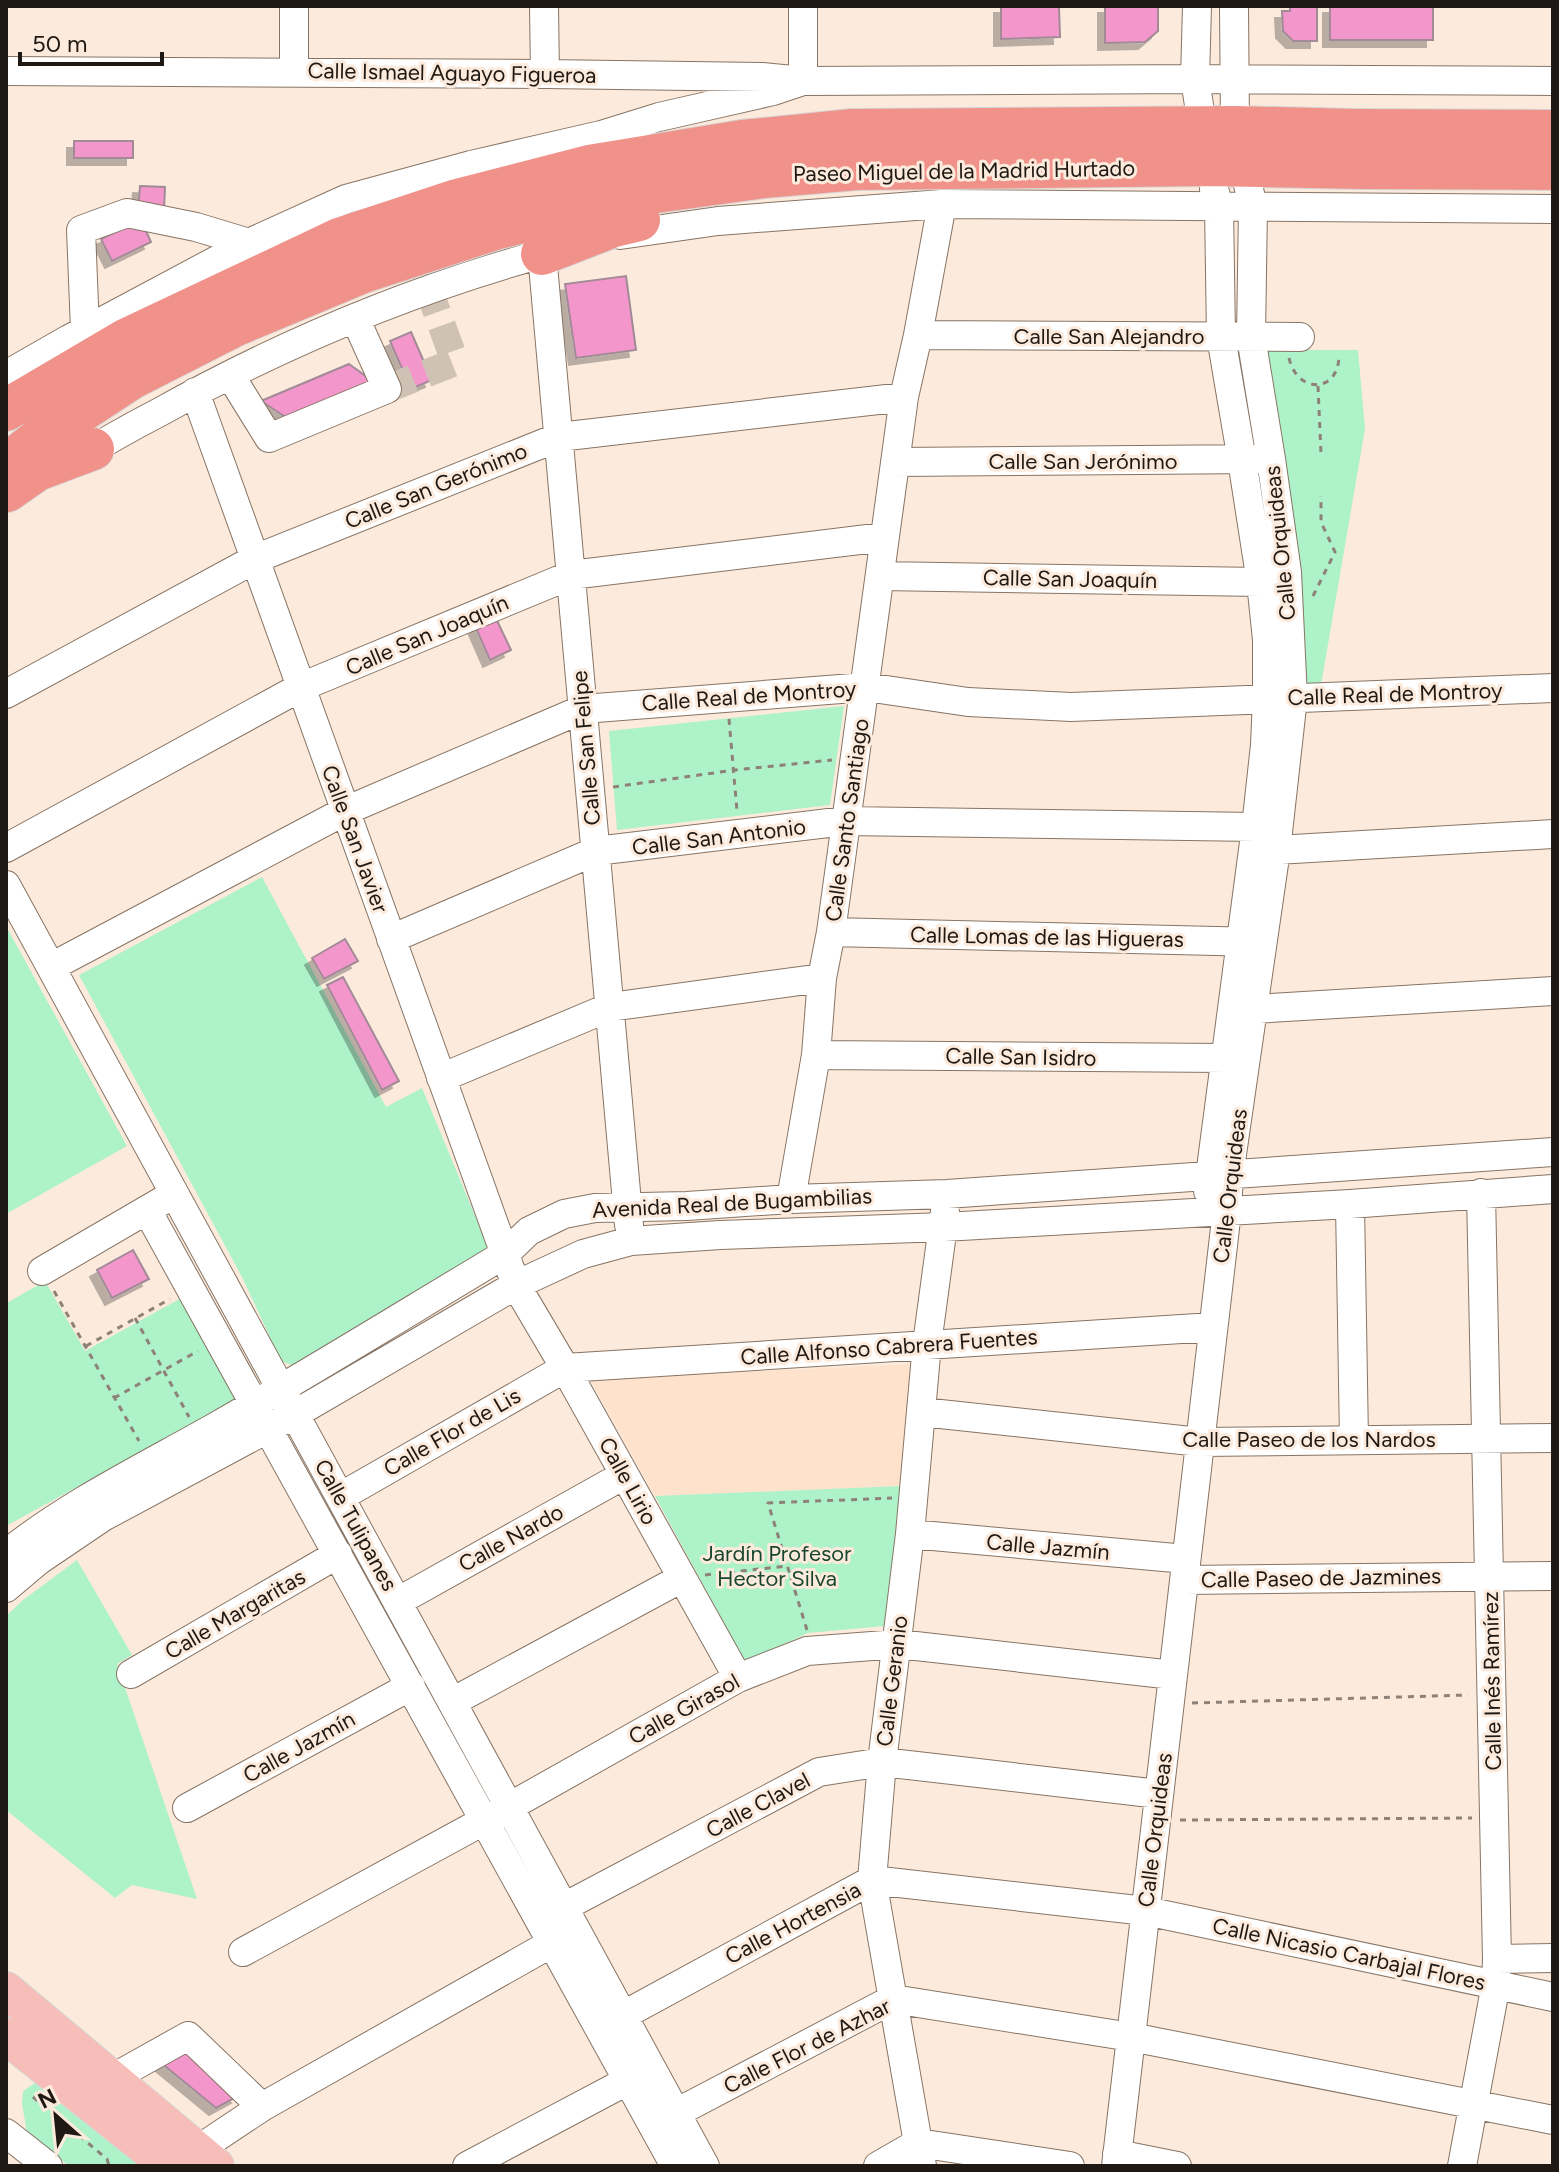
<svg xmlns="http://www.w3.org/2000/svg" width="1559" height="2172" viewBox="0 0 1559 2172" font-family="Figtree,sans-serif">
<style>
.built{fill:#fee2cb}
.green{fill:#aef2ca}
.building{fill:#f396cb;stroke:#a28a97;stroke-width:2;filter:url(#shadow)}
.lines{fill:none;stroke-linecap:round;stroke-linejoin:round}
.minor-tunnel{stroke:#d0c1b5;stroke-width:28;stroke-dasharray:28 14;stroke-linecap:butt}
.minor-casing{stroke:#877464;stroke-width:30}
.major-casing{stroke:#d7d6d5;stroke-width:38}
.highway-casing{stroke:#d7d6d5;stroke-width:44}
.path{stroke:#8e8278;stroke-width:3;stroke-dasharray:6 6;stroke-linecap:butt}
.minor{stroke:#fff;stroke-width:28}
.major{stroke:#f7beb9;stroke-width:36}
.highway{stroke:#f1928a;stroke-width:42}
.labels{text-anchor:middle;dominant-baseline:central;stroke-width:6;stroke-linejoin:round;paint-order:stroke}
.street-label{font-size:22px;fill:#201913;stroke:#fcebdd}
.park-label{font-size:22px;fill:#18452e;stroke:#fcebdd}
</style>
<defs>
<filter id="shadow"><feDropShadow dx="-7" dy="7" stdDeviation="0" flood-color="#0004"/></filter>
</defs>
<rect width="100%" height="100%" fill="#fcebdd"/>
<path class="built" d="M 915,1364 L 901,1486 L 655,1496 L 590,1379 Z"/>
<path class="green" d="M 1260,350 L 1358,350 L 1365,429 L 1320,691 L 1304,691 Z
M 844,706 L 830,805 L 617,830 L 609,731 Z
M 262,877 L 386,1107 L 422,1088 L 488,1247 L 485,1258 L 296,1367 L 281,1361 L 243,1279 L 79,975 Z
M 6,926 L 127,1146 L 6,1214 Z
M 45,1281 L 85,1351 L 183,1297 L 236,1400 L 6,1526 L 6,1301 L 7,1303 Z
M 901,1486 L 885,1626 L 808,1633 L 745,1662 L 655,1496 Z
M 77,1560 L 132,1655 L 117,1664 L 197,1899 L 132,1885 L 115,1898 L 6,1810 L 6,1616 L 23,1600 Z
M 35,2083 L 47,2084 L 146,2166 L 69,2166 L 27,2133 L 22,2104 L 23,2091 Z"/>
<path class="building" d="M 1001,6 L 1059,6 L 1060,37 L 1001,39 Z
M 1105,6 L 1158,6 L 1158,31 L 1145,42 L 1105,43 Z
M 1290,6 L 1317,6 L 1317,41 L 1293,41 L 1283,31 L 1282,11 L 1290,11 Z
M 1330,6 L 1433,6 L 1433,40 L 1330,40 Z
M 74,141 L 133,141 L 133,158 L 74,158 Z
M 140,186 L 165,187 L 164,210 L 138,209 Z
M 141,220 L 151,242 L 112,261 L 101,239 Z
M 626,276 L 636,350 L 576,358 L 565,284 Z
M 411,332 L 432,380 L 411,389 L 390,341 Z
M 349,364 L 374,382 L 287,418 L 261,401 Z
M 492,610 L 511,650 L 490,660 L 472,619 Z
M 345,939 L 358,961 L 324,979 L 312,958 Z
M 343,977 L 399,1081 L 382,1090 L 327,985 Z
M 133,1250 L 149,1279 L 112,1298 L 97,1270 Z
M 185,2050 L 238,2096 L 216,2108 L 160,2062 Z"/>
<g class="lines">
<path class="minor-tunnel" d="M 387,389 L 455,362 L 429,290"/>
<defs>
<path id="minor" d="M 294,6 L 294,72
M 544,6 L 545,74
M 1197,6 L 1195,79 L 1205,144
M 6,71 L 545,74 L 762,77 L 803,81 L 803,6
M 620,235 L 718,221 L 942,204 L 1553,209
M 542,254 L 629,1225
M 85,330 L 81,230 L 127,213 L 196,227 L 249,243
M 918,335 L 1300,337
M 6,375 L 69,339 L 249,243 L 346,199 L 471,165 L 601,135 L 659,117 L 773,91 L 803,81 L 1195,79 L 1553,81
M 230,375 L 269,438 L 387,389 L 355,318
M 195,392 L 516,1285 L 565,1368 L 738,1678
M 79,458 C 104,442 131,427 158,413 C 283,343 418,287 556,250
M 895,462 L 1258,459
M 880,576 L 1261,582
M 6,694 L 255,559 L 559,437 L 904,397
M 6,848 L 301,687 L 571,575 L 884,537
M 1276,850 L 1553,834
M 6,885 L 705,2166
M 831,932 L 1258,942
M 391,939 L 596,851 L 845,821 L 1256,827
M 51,967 L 345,811 L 583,709 L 866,687 L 968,702 L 1071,707 L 1553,688
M 1254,1009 L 1553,991
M 816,1055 L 1227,1058
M 441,1078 L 610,1007 L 822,978
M 1208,1191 L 1256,827 L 1265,745 L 1267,698 L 1267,640 L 1261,582 L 1242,460 L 1221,337 L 1219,206 L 1214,189
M 791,1199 L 816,1055 L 822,978 L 831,932 L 904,397 L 918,335 L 942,204
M 1350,1204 L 1354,1440
M 147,1210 L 675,2166
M 42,1271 L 162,1201
M 922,1412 L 1200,1442 L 1553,1438
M 340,1497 L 565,1368 L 1213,1327
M 910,1534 L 1186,1559
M 6,1554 C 68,1504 146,1466 215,1427 C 313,1371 408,1312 505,1254 L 529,1231 L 564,1214 L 595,1208 L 687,1206 L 791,1199 L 947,1194 L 1553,1152
M 1184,1580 L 1553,1576
M 6,1588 L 38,1561 L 103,1517 L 295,1414 L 516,1285 L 583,1254 L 631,1241 L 720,1235 L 944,1227 L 1350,1204 L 1553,1189
M 397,1602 L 624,1475
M 131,1674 L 338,1554
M 452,1702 L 682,1578
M 187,1808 L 411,1686
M 564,1907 L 819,1772 L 882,1762 L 1159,1794
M 243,1952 L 509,1807 L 738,1678 L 807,1651 L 898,1644 L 1173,1675
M 1497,1959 L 1553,1958
M 609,2023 L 872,1880 L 1146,1911 L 1553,1997
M 113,2078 L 188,2036 L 262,2107
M 676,2113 L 893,1999 L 1131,2037 L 1553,2120
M 6,2133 L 48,2166
M 1117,2154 L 1177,2166
M 181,2161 L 262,2107 L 552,1943
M 467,2166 L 644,2072
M 878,2166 L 918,2143 L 1070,2166
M 922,2166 L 872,1880 L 882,1762 L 910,1534 L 927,1344 L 945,1211
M 1116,2166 L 1227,1211 L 1229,1175 L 1276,850 L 1293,698 L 1287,572 L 1271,459 L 1251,337 L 1253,207 L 1235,127 L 1234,6
M 1462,2166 L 1496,1984 L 1497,1959 L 1481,1193"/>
<path id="major" d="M 6,1990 L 216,2166
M 6,2036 L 169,2166"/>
<path id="highway" d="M 542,254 L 614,226 L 639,220
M 6,410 L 125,340 L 339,239 L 457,200 L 589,166 L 742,141 L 852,130 L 1235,127 L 1356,130 L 1553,131
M 6,465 L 39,439 L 132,378 L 236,325 L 363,272 L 498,228 L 627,196 L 764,177 L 857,169 L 1208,165 L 1361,168 L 1553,169
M 7,491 L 37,470 L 93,449"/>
</defs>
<use href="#minor" class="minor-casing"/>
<use href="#major" class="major-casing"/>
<use href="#highway" class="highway-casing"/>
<path class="path" d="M 1289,358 C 1297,394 1339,394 1339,355
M 1318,386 L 1321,454
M 1313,596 L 1335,552 L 1321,522 L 1321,496
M 729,719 L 737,811
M 613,787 L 735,770 L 832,760
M 54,1291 L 139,1441
M 135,1318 L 189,1417
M 86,1346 L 170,1299
M 114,1398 L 198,1351
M 705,1575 L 787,1566
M 807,1630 L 768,1503 L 892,1498
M 1192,1703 L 1468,1695
M 1180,1820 L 1472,1818
M 33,2097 L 107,2159 L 109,2166"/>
<use href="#minor" class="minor"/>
<use href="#major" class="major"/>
<use href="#highway" class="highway"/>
</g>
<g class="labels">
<g class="street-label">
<text transform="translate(452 73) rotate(1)">Calle Ismael Aguayo Figueroa</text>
<text transform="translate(964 171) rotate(-1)">Paseo Miguel de la Madrid Hurtado</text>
<text x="1109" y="336">Calle San Alejandro</text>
<text x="1083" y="461">Calle San Jerónimo</text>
<text transform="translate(436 486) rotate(-22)">Calle San Gerónimo</text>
<text transform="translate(1280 543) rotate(-96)">Calle Orquideas</text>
<text transform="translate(1070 579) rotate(1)">Calle San Joaquín</text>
<text transform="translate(427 635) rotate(-23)">Calle San Joaquín</text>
<text transform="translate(1395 694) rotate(-2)">Calle Real de Montroy</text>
<text transform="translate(749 696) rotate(-4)">Calle Real de Montroy</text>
<text transform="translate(586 748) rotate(-95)">Calle San Felipe</text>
<text transform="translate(847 820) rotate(-82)">Calle Santo Santiago</text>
<text transform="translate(719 837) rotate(-7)">Calle San Antonio</text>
<text transform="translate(355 839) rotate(70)">Calle San Javier</text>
<text transform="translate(1047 937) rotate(1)">Calle Lomas de las Higueras</text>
<text transform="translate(1021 1057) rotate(1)">Calle San Isidro</text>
<text transform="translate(1230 1186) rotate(-83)">Calle Orquideas</text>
<text transform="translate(732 1203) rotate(-3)">Avenida Real de Bugambilias</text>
<text transform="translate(889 1347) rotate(-4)">Calle Alfonso Cabrera Fuentes</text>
<text transform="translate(452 1432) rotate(-30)">Calle Flor de Lis</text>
<text x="1309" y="1439">Calle Paseo de los Nardos</text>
<text transform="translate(628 1481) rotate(61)">Calle Lirio</text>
<text transform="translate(356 1525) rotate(61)">Calle Tulipanes</text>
<text transform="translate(511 1538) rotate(-29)">Calle Nardo</text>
<text transform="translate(1048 1547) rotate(5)">Calle Jazmín</text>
<text transform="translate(1321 1578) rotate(-1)">Calle Paseo de Jazmines</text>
<text transform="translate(235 1614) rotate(-30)">Calle Margaritas</text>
<text transform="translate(892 1681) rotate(-83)">Calle Geranio</text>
<text transform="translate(1492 1681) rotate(-91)">Calle Inés Ramírez</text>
<text transform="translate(684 1709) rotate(-29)">Calle Girasol</text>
<text transform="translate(299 1747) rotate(-29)">Calle Jazmín</text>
<text transform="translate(758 1805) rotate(-28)">Calle Clavel</text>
<text transform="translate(1155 1830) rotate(-83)">Calle Orquideas</text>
<text transform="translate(793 1923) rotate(-28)">Calle Hortensia</text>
<text transform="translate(1349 1954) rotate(12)">Calle Nicasio Carbajal Flores</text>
<text transform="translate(807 2046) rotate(-27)">Calle Flor de Azhar</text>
</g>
<g class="park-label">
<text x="777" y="1553">Jardín Profesor<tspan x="777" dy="25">Hector Silva</tspan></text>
</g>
</g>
<rect width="1559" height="2172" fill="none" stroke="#201913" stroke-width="16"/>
<g transform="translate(56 2116) rotate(333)" stroke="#fcebdd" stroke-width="6" paint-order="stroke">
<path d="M0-6L14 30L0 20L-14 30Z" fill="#201913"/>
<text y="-12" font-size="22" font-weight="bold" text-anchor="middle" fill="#201913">N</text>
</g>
<path d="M20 52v12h142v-12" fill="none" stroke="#201913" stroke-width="4"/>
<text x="32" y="52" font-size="24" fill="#201913" stroke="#fcebdd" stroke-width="6" paint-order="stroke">50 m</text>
</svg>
